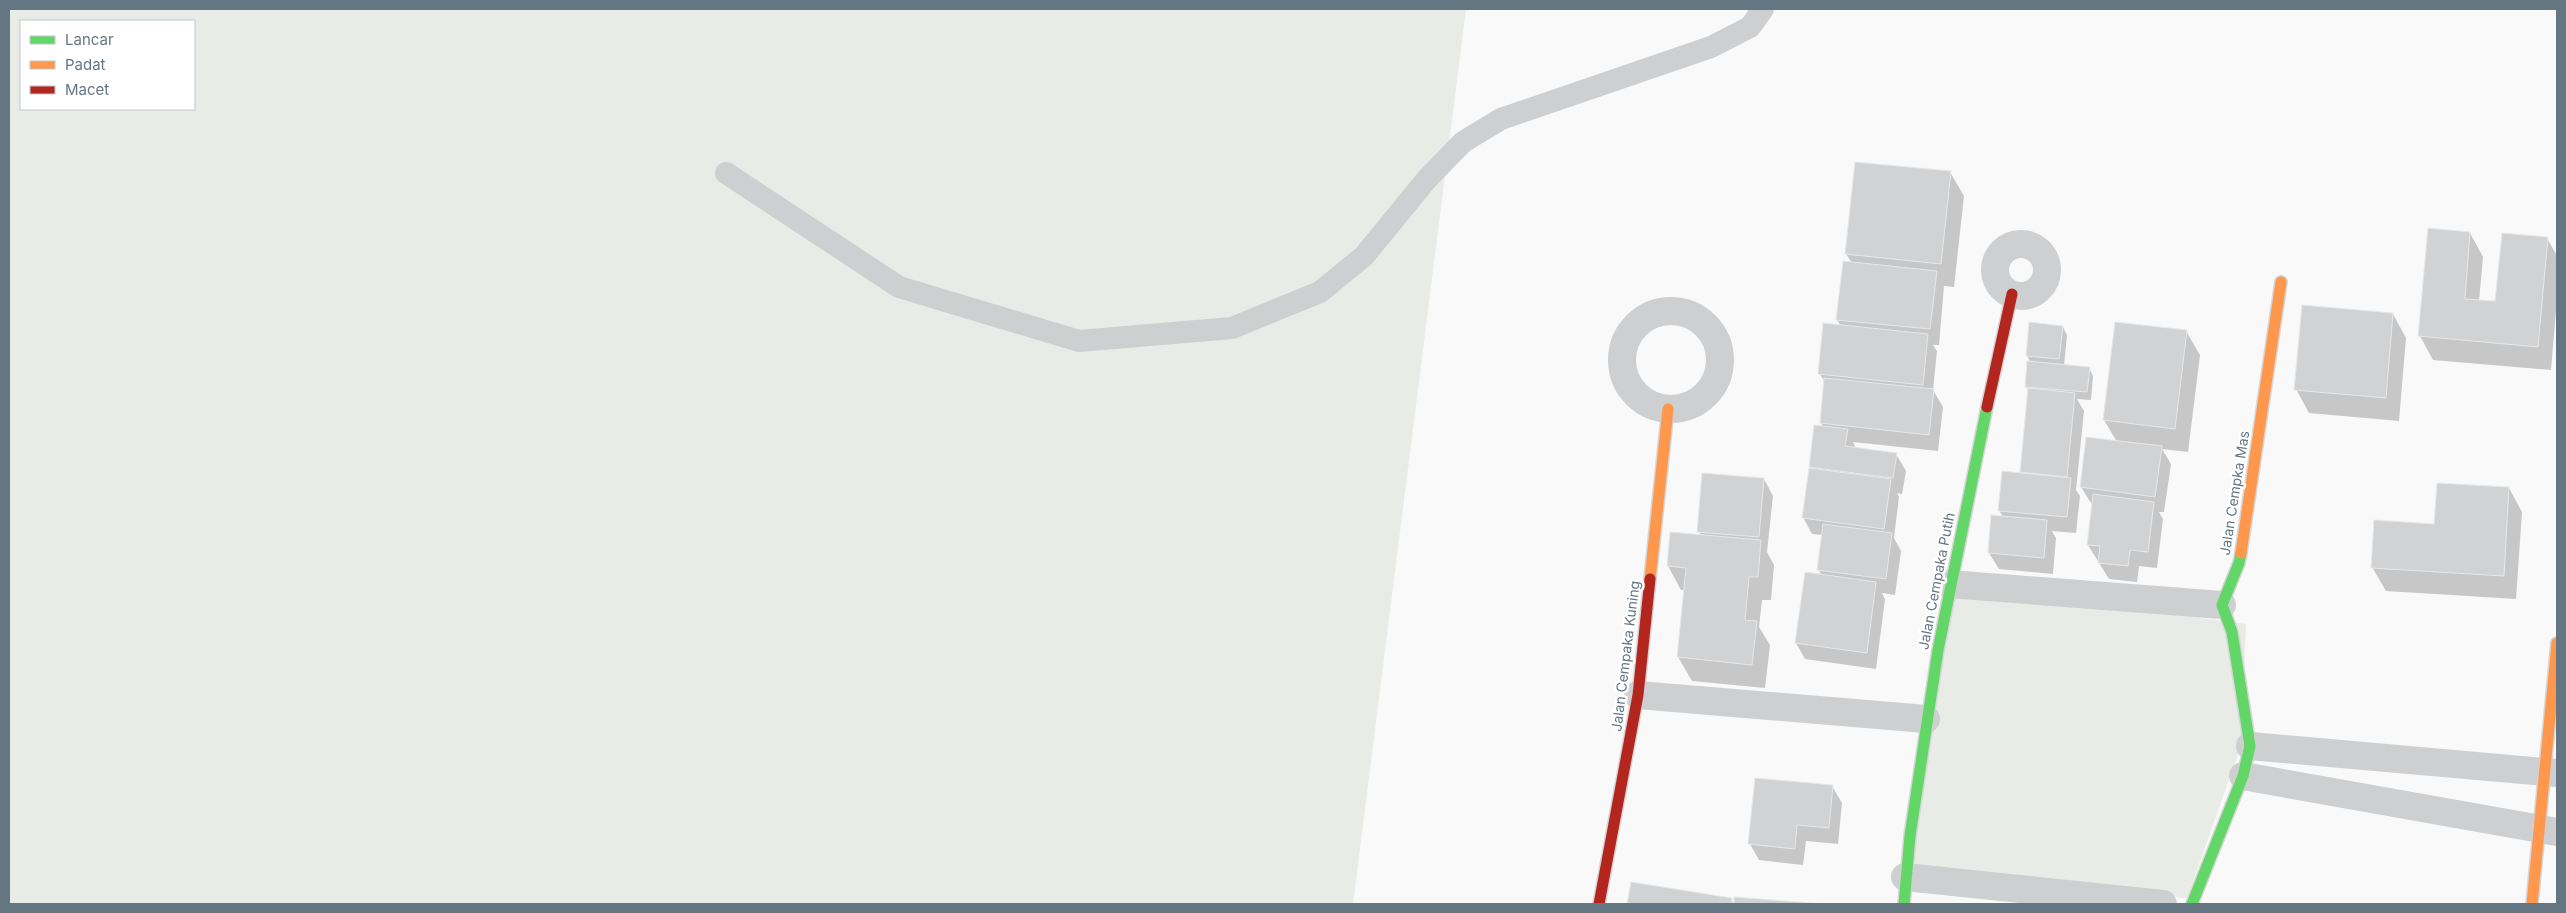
<svg xmlns="http://www.w3.org/2000/svg" width="2566" height="913" viewBox="0 0 2566 913" font-family="Inter,sans-serif">
<style>
.green{fill:#e8ebe6;fill-rule:evenodd}
.shadow{fill:#0003}
.building{fill:#d0d2d3;stroke:#e8e8e8}
.lines{fill:none;stroke-linecap:round;stroke-linejoin:round}
.fast-casing{stroke:#d5d6d7;stroke-width:14}
.slow-casing{stroke:#d5d6d7;stroke-width:14}
.jam-casing{stroke:#d5d6d7;stroke-width:14}
.lane{stroke:#cecfd0;stroke-width:22}
.street{stroke:#cecfd0;stroke-width:28}
.fast{stroke:#63d668;stroke-width:11}
.slow{stroke:#ff974d;stroke-width:11}
.jam{stroke:#b3261e;stroke-width:11}
.labels{text-anchor:middle;dominant-baseline:central;stroke-width:5;stroke-linejoin:round;paint-order:stroke}
.street-label{font-size:14px;fill:#657683;stroke:#fff}
</style>
<rect width="100%" height="100%" fill="#f9f9f9"/>
<path class="green" d="M 9,9 L 1466,9 L 1353,904 L 9,904 ZM 21,21 L 194,21 L 194,109 L 21,109 Z
M 1952,584 L 2246,624 L 2241,746 L 2187,898 L 1908,873 Z"/>
<path class="shadow" d="M 1950,172 L 1964,196 L 1954,287 L 1944,286 L 1939,345 L 1933,345 L 1937,351 L 1933,390 L 1943,407 L 1938,451 L 1853,442 L 1856,449 L 1896,454 L 1906,471 L 1902,494 L 1897,493 L 1899,497 L 1894,538 L 1901,551 L 1895,595 L 1882,593 L 1885,599 L 1876,669 L 1805,659 L 1796,643 L 1822,576 L 1818,569 L 1823,535 L 1812,534 L 1803,517 L 1812,470 L 1810,466 L 1823,427 L 1821,423 L 1825,383 L 1820,374 L 1841,326 L 1837,320 L 1852,263 L 1846,254 Z
M 2470,233 L 2483,257 L 2479,301 L 2496,303 L 2547,238 L 2557,256 L 2557,299 L 2551,370 L 2433,360 L 2420,336 Z
M 2393,314 L 2406,338 L 2399,421 L 2309,413 L 2296,389 Z
M 2063,327 L 2067,335 L 2064,366 L 2089,368 L 2093,376 L 2091,400 L 2077,399 L 2084,411 L 2076,490 L 2080,496 L 2076,533 L 2052,531 L 2056,538 L 2053,574 L 1999,569 L 1989,553 L 2003,517 L 1999,510 L 2023,475 L 2021,471 L 2029,391 L 2026,386 L 2031,363 L 2027,356 Z
M 2186,331 L 2200,355 L 2188,452 L 2162,449 L 2171,464 L 2164,512 L 2159,512 L 2163,519 L 2157,568 L 2139,566 L 2137,582 L 2109,579 L 2088,545 L 2093,504 L 2091,503 L 2081,487 L 2117,442 L 2104,420 Z
M 1764,479 L 1773,496 L 1767,552 L 1774,565 L 1771,600 L 1762,600 L 1759,627 L 1770,645 L 1765,688 L 1692,681 L 1678,657 L 1685,590 L 1681,590 L 1668,566 L 1671,533 L 1701,536 L 1699,531 Z
M 2509,488 L 2522,512 L 2516,599 L 2386,591 L 2372,567 Z
M 1832,786 L 1842,803 L 1838,844 L 1806,841 L 1803,865 L 1759,860 L 1750,844 Z
M 1632,884 L 1731,899 L 1734,904 L 1629,904 Z
M 1736,898 L 1811,904 L 1735,904 Z"/>
<path class="building" d="M 1855,162 L 1951,171 L 1941,264 L 1845,254 Z
M 2428,228 L 2470,232 L 2465,299 L 2495,301 L 2502,233 L 2548,237 L 2538,347 L 2418,336 Z
M 1843,261 L 1937,271 L 1930,329 L 1836,320 Z
M 2302,305 L 2393,313 L 2386,398 L 2294,390 Z
M 2029,322 L 2063,326 L 2059,359 L 2026,356 Z
M 2115,322 L 2187,330 L 2175,429 L 2103,420 Z
M 1823,323 L 1928,334 L 1923,385 L 1818,374 Z
M 2027,361 L 2090,367 L 2087,392 L 2025,387 Z
M 1824,378 L 1934,389 L 1929,435 L 1820,423 Z
M 2028,388 L 2075,393 L 2067,477 L 2020,472 Z
M 1814,425 L 1848,429 L 1845,446 L 1897,453 L 1893,478 L 1809,467 Z
M 2086,437 L 2162,446 L 2155,497 L 2080,487 Z
M 1809,468 L 1891,479 L 1884,529 L 1802,518 Z
M 2002,471 L 2071,478 L 2067,517 L 1998,511 Z
M 1702,473 L 1764,478 L 1759,537 L 1697,532 Z
M 2437,483 L 2509,487 L 2504,576 L 2371,568 L 2374,520 L 2434,524 Z
M 2093,494 L 2154,502 L 2148,552 L 2130,550 L 2128,566 L 2098,563 L 2100,546 L 2087,545 Z
M 1991,515 L 2047,520 L 2044,558 L 1988,553 Z
M 1823,524 L 1892,533 L 1886,579 L 1817,570 Z
M 1670,532 L 1761,540 L 1758,577 L 1749,577 L 1745,620 L 1757,621 L 1752,665 L 1677,657 L 1686,568 L 1667,566 Z
M 1805,572 L 1876,582 L 1867,653 L 1795,643 Z
M 1755,778 L 1833,785 L 1829,828 L 1797,825 L 1795,849 L 1748,844 Z
M 1631,882 L 1732,898 L 1731,904 L 1627,904 Z
M 1734,897 L 1825,904 L 1734,904 Z"/>
<g class="lines">
<defs>
<path id="fast" d="M 1904,904 L 1910,836 L 1938,650 L 1987,407
M 2192,904 L 2243,776 L 2250,746 L 2232,632 L 2222,605 L 2239,563 L 2241,553"/>
<path id="slow" d="M 2241,553 L 2281,282
M 1650,579 L 1668,409
M 2532,904 L 2557,643"/>
<path id="jam" d="M 1987,407 L 2012,294
M 1599,904 L 1638,695 L 1650,579"/>
</defs>
<use href="#fast" class="fast-casing"/>
<use href="#slow" class="slow-casing"/>
<use href="#jam" class="jam-casing"/>
<path class="lane" d="M 726,173 L 899,287 L 1079,341 L 1232,328 L 1320,292 L 1364,256 L 1427,179 L 1463,142 L 1501,119 L 1711,47 L 1750,27 L 1763,9"/>
<path class="street" d="M1995 270a26 26 0 1 1 52 0a26 26 0 1 1-52 0Z
M1622 360a49 49 0 1 1 98 0a49 49 0 1 1-98 0Z
M 1949,584 L 2222,605
M 1638,695 L 1926,719
M 2250,746 L 2557,773
M 2243,776 L 2557,832
M 1905,877 L 2163,904"/>
<use href="#fast" class="fast"/>
<use href="#slow" class="slow"/>
<use href="#jam" class="jam"/>
</g>
<g class="labels">
<g class="street-label">
<text transform="translate(2234 493) rotate(-81)">Jalan Cempka Mas</text>
<text transform="translate(1936 581) rotate(-79)">Jalan Cempaka Putih</text>
<text transform="translate(1625 656) rotate(-83)">Jalan Cempaka Kuning</text>
</g>
</g>
<rect width="2566" height="913" fill="none" stroke="#657683" stroke-width="20"/>
<rect x="20" y="20" width="175" height="90" fill="#ffffff" stroke="#c1c8cd"/>
<rect x="30" y="36" width="25" height="8" fill="#63d668" stroke="#c1c8cd"/>
<text x="65" y="45" font-size="15" fill="#657683">Lancar</text>
<rect x="30" y="61" width="25" height="8" fill="#ff974d" stroke="#c1c8cd"/>
<text x="65" y="70" font-size="15" fill="#657683">Padat</text>
<rect x="30" y="86" width="25" height="8" fill="#b3261e" stroke="#c1c8cd"/>
<text x="65" y="95" font-size="15" fill="#657683">Macet</text>
</svg>
